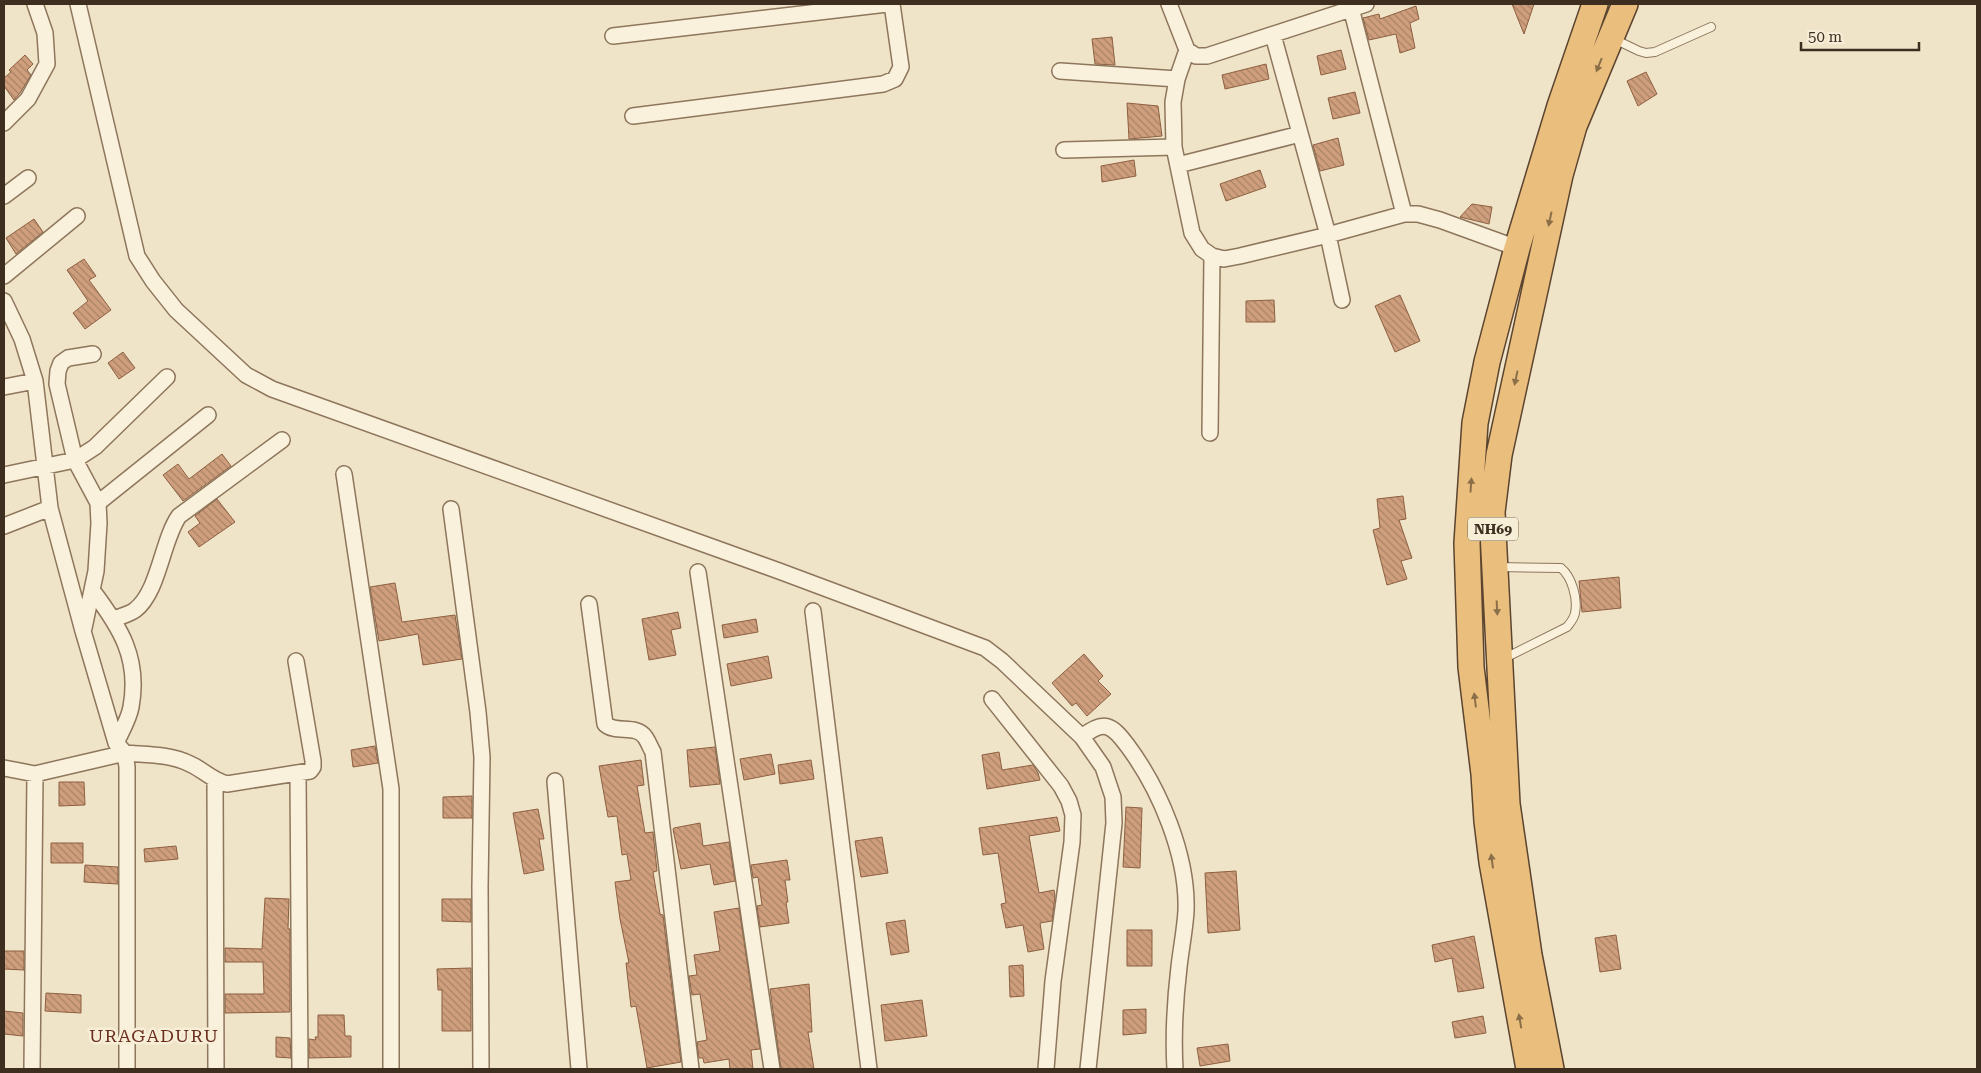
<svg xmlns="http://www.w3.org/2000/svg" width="1981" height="1073" viewBox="0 0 1981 1073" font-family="'Roboto Serif',serif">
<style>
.building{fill:url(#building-back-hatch);stroke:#8d5f41}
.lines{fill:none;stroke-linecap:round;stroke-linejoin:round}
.service-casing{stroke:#8d765c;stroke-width:10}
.minor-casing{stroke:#8d765c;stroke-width:18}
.trunk-casing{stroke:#5b4430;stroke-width:28}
.service{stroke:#faf1dc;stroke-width:8}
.minor{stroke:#faf1dc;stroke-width:15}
.trunk{stroke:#eabe7c;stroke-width:25}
.oneway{fill:#8b6f49}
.labels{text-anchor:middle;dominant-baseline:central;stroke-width:5;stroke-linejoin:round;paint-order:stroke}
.shield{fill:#f7eed8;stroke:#756857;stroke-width:1}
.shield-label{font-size:14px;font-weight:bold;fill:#3d2e20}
.quarter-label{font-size:18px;letter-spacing:1px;fill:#6b2e1e;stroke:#f7eed8}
</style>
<defs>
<pattern id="building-back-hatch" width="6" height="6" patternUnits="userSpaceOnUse" patternTransform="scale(1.25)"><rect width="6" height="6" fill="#cf9f7d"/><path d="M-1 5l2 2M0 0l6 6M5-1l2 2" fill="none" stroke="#a98266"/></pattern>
</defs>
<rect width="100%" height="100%" fill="#f0e4c8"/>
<path class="building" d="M 1512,4 L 1534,4 L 1524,34 Z
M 1416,6 L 1419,19 L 1410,23 L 1415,48 L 1400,53 L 1396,34 L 1369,40 L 1363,18 L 1379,14 L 1380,19 Z
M 1112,37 L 1115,65 L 1095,64 L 1092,39 Z
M 1341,50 L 1346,69 L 1321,75 L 1317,56 Z
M 25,55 L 33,64 L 27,70 L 31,75 L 20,93 L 14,100 L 4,86 L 4,78 L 11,72 L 9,70 Z
M 1266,64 L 1269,79 L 1225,89 L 1222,75 Z
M 1646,72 L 1657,94 L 1638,106 L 1627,81 Z
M 1355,92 L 1360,113 L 1333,119 L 1328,98 Z
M 1127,103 L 1158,106 L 1162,136 L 1129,139 Z
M 1338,138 L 1344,165 L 1320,171 L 1313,145 Z
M 1134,160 L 1136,176 L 1102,182 L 1101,166 Z
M 1260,170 L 1266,187 L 1226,201 L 1220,184 Z
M 1472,204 L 1492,207 L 1489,224 L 1460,217 Z
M 34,219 L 43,232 L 16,254 L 6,238 Z
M 84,259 L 96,276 L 89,280 L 111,310 L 85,329 L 73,313 L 88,301 L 67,270 Z
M 1400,295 L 1420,341 L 1395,352 L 1375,306 Z
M 1274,300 L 1275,322 L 1246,322 L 1246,301 Z
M 123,352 L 135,368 L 119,379 L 108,363 Z
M 222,454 L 231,466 L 183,501 L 163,475 L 178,464 L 189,479 Z
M 1403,496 L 1406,519 L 1399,520 L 1412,558 L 1401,561 L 1407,579 L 1387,585 L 1373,530 L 1380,528 L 1377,499 Z
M 217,499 L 235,522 L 199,547 L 188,532 L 200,523 L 195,516 Z
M 1619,577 L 1621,608 L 1582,612 L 1579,581 Z
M 395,583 L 402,622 L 455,615 L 462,659 L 423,665 L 418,634 L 379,641 L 370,587 Z
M 678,612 L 681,628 L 671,630 L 676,655 L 649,660 L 642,619 Z
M 756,619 L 758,632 L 724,638 L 722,625 Z
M 1084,654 L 1103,676 L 1098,681 L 1111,694 L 1087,716 L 1076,703 L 1072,706 L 1052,683 Z
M 768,656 L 772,678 L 731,686 L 727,664 Z
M 375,746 L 378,763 L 353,767 L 351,750 Z
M 715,747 L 720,784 L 690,787 L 687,750 Z
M 999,752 L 1002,770 L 1033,765 L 1038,773 L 1040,780 L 987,789 L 982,755 Z
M 771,754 L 775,774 L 744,780 L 740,759 Z
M 641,760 L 644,785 L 637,786 L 645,833 L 653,832 L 657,871 L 653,872 L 660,914 L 663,915 L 681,1062 L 647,1068 L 636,1006 L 631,1007 L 626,963 L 629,963 L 620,919 L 615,882 L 631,880 L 627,854 L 622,855 L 617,816 L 608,817 L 599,766 Z
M 811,760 L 814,779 L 780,784 L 778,765 Z
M 59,782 L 84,782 L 85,805 L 59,806 Z
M 472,796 L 472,818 L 443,818 L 443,797 Z
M 1126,807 L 1142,808 L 1140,868 L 1123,867 Z
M 538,809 L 544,839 L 539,839 L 544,870 L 524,874 L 513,813 Z
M 1057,817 L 1060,831 L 1029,836 L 1039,893 L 1054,890 L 1055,896 L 1052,921 L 1040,923 L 1044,949 L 1028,952 L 1023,925 L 1006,928 L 1001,904 L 1006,903 L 998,853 L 983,855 L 979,828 Z
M 700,823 L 703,846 L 729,842 L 735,881 L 714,885 L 710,864 L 681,869 L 673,829 L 674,828 Z
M 882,837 L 888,873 L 861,877 L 855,841 Z
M 51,843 L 83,843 L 83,863 L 51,863 Z
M 176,846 L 178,859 L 145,862 L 144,849 Z
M 787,860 L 790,880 L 785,880 L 788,902 L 786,902 L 789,923 L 760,927 L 757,906 L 762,905 L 758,877 L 753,878 L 751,865 Z
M 85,865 L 118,867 L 118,884 L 84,882 Z
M 1236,871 L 1240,930 L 1208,933 L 1205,873 Z
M 265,898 L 289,899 L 288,929 L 290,929 L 290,1012 L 225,1013 L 225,994 L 264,994 L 263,962 L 225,962 L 225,948 L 262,949 Z
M 442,899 L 471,899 L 471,922 L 442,921 Z
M 739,908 L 760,1049 L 751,1050 L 753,1069 L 730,1069 L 729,1059 L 704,1063 L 703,1058 L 699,1058 L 697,1042 L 707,1040 L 700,994 L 692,995 L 689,976 L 697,975 L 694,955 L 720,951 L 714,912 Z
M 905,920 L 909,952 L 891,955 L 886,923 Z
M 1127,930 L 1152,930 L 1152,966 L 1127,966 Z
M 1616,935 L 1621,969 L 1600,972 L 1595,938 Z
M 1474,936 L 1484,988 L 1458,992 L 1452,958 L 1435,962 L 1432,945 Z
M 4,951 L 24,951 L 24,970 L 4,969 Z
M 1023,965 L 1024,996 L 1010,997 L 1009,966 Z
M 471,968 L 471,1031 L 442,1031 L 442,990 L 438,990 L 437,969 Z
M 809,984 L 812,1032 L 808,1032 L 814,1069 L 781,1069 L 770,989 Z
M 46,993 L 81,995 L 81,1013 L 45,1011 Z
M 922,1000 L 927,1036 L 885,1041 L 881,1005 Z
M 1146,1009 L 1146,1033 L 1123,1035 L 1123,1010 Z
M 4,1011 L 23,1013 L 23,1036 L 4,1034 Z
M 318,1015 L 344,1015 L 345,1036 L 351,1036 L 351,1057 L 309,1058 L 309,1039 L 316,1040 L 315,1037 L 318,1037 Z
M 1483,1016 L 1486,1033 L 1455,1038 L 1452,1022 Z
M 276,1037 L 290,1038 L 291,1058 L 276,1057 Z
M 1228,1044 L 1230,1061 L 1200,1066 L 1197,1048 Z"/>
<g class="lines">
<defs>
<path id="service" d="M 1614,39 L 1639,51 L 1646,53 L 1655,52 L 1711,27
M 1497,567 L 1561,568 C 1572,577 1578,599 1575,613 C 1574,619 1570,623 1567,627 L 1503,659"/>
<path id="minor" d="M 78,4 L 137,256 L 153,281 L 176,310 L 246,375 L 272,389 L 779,571 L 985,648 L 1002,661 L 1082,737 L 1103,767 L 1113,797 L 1114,823 L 1088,1069
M 1169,4 L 1187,50 L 1196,56 L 1207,56 L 1366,4
M 1350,4 L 1404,214
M 1273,35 L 1328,235 L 1342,300
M 613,36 L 887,4
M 1187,50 L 1177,79 L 1173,102 L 1174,147 L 1192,233 L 1202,249 L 1212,256 L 1224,259 L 1240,256 L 1328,235 L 1404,214 L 1418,214 L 1440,220 L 1517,248
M 1060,71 L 1177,79
M 633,116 L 883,84 L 895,79 L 901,67 L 892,4
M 4,123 L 28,99 L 47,64 L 45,33 L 35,4
M 1064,150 L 1174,147
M 1178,165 L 1300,134
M 4,196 L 28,178
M 4,276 L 77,216
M 4,301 L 22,339 L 35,381 L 50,508 L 83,631 L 116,743 L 125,753 C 147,755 170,754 190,764 C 204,770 211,780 227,784 L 310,771 L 313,767 L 313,761 L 296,661
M 4,387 L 35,381
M 1210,433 L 1212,256
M 344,474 L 391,789 L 391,1069
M 4,475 L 75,460 L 95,447 L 167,377
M 98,503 L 208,415
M 451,509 L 478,712 L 482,757 L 480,887 L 481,1069
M 4,526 L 50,508
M 698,572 L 772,1069
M 92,590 C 120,627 140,658 131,707 C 129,719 121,732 116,743
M 589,604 L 605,724 C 616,734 636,724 645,737 C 648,741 650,747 653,752 L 691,1069
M 813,611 L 869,1069
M 114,619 C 121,616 130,614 135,610 C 159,592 162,540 179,516 L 282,440
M 84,628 L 96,571 L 99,523 L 98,503 L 75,460 L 57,384 L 58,371 L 61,363 L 68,358 L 93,354
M 992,699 L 1061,786 L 1069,801 L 1073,815 L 1072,842 L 1053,981 L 1046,1069
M 1082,737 C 1104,719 1112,725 1127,745 C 1160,789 1188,856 1186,911 C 1185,929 1181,949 1179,967 C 1175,1001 1173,1035 1175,1069
M 4,768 L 35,774 L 125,753 L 127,767 L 127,1069
M 298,774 L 300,1069
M 215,781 L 216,1069
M 555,781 L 579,1069
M 32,1069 L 35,774"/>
<path id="trunk" d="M 1529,1069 L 1492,862 L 1487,821 L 1484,774 L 1471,667 L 1467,543 L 1475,423 L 1487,362 L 1517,248 L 1560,106 L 1595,4
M 1551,1069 L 1529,955 L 1507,804 L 1492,512 L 1499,455 L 1560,175 L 1574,126 L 1625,4"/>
</defs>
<use href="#service" class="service-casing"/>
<use href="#minor" class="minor-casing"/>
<use href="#trunk" class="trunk-casing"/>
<use href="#service" class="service"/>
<use href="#minor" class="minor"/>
<use href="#trunk" class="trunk"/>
</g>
<defs><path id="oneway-solid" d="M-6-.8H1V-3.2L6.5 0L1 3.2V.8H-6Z" transform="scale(1.25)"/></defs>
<g class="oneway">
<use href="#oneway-solid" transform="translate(1599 65) rotate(112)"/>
<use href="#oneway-solid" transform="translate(1550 219) rotate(102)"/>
<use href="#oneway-solid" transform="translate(1516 378) rotate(102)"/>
<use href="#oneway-solid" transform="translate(1471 485) rotate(-86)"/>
<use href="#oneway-solid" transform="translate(1497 608) rotate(87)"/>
<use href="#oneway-solid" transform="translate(1475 700) rotate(-97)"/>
<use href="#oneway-solid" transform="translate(1492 861) rotate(-98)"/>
<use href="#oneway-solid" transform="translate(1520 1021) rotate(-100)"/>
</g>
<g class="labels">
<rect class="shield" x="1468" y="517.5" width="50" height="23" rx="4"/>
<g class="shield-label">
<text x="1493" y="529">NH69</text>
</g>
<g class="quarter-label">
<text x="154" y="1035">URAGADURU</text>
</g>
</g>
<rect width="1981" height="1073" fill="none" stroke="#3d2e20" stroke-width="10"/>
<path d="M1801 42v8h118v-8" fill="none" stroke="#3d2e20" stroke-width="2.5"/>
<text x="1808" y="42" font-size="15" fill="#3d2e20" stroke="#f7eed8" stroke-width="4" paint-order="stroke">50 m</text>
</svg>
